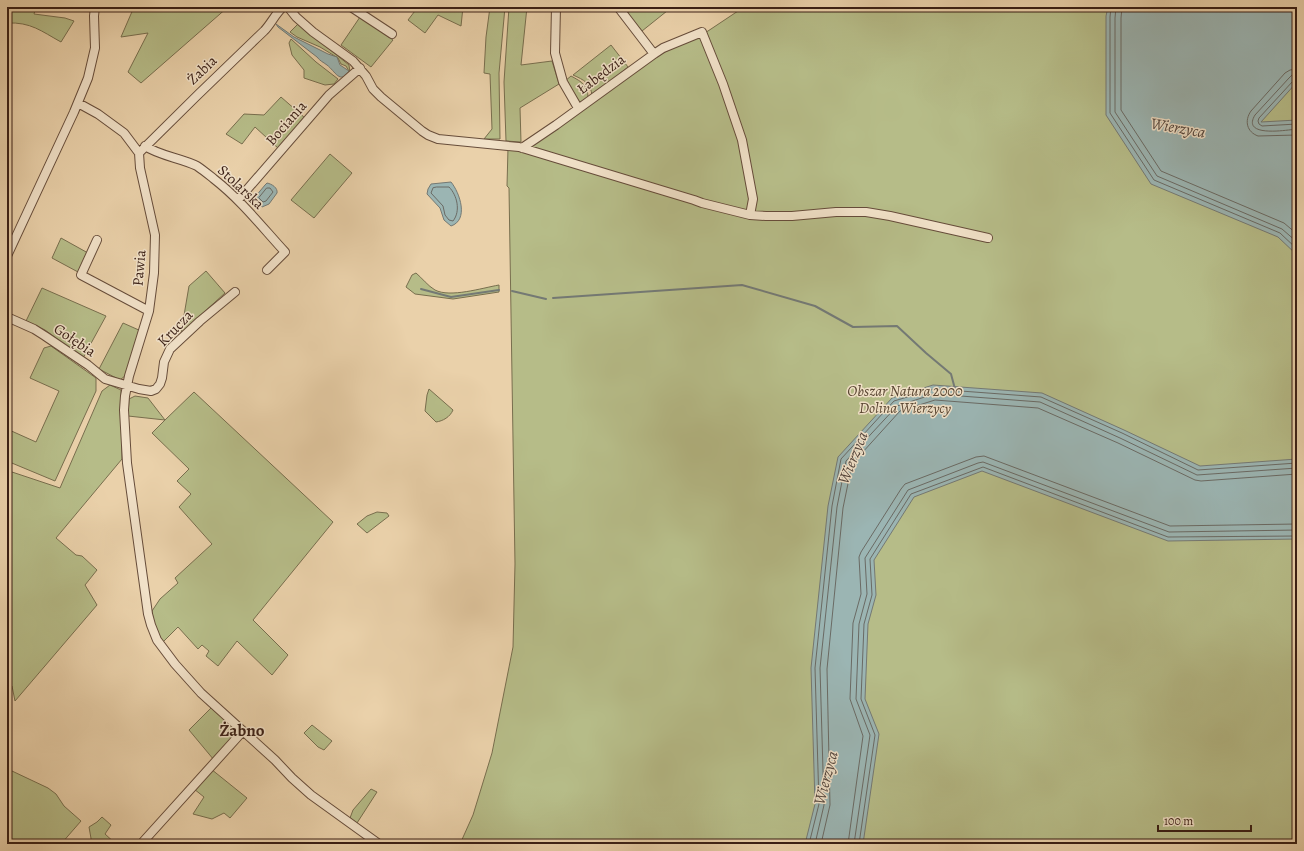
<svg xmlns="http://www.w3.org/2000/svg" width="1304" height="851" viewBox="0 0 1304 851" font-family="Alegreya,serif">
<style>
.green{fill:#b6bc88;stroke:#786e4e}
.water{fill:#9bb5b3;stroke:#747974}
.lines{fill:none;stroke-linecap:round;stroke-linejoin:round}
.shore{stroke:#6a6a64;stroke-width:1}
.stream{stroke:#747974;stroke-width:2}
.minor-casing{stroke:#664c3a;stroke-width:10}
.minor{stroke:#f1e1c8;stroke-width:8}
.labels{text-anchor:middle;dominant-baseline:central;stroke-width:3;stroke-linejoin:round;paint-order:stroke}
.street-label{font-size:15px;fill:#3a1f15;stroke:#f1e1c8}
.park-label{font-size:15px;font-style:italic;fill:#594632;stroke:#f1e1c8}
.water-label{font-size:16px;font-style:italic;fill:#52443c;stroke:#f1e1c8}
.quarter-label{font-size:17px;font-weight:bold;fill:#3a1f15;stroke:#f1e1c8}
</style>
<rect width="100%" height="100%" fill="#ead1aa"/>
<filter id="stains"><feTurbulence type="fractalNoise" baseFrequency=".005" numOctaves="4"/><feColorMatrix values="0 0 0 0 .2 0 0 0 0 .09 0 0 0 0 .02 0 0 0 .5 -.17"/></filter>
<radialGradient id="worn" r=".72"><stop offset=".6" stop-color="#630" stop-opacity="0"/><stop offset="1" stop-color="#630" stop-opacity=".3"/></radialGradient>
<path class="green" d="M 7,7 L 36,7 L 34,14 L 65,18 L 74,21 L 61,42 C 41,31 31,22 7,23 Z
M 134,7 L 228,7 L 141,83 L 128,72 L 148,33 L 121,37 Z
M 418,7 L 463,7 L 461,26 L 438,15 L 425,33 L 408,20 Z
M 490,7 L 505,7 L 499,73 L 500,139 L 484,139 L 492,129 L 490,74 L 484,73 L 486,37 Z
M 509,7 L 527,7 L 521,65 L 552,61 L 559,84 L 520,108 L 521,142 L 506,141 L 504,82 Z
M 635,7 L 664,7 L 667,11 L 642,31 L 627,13 Z
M 744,7 L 1297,7 L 1297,844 L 460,844 L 473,815 L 492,753 L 513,647 L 515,564 L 509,188 L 507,186 L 508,148 L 516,149 L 663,53 L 708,31 Z
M 360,17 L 393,40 L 371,67 L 341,45 Z
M 298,24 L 349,65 L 350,73 L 346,66 L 341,64 L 338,58 L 320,47 L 297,37 L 290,32 Z
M 291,39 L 316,62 L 338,79 L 334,84 L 325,85 L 304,78 L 304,70 L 292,55 L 289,43 Z
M 611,45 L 628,67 L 592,96 C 591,83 584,80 573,75 Z
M 571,76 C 582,82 588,85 588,98 L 580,103 L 565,81 Z
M 281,97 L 305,118 L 279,149 L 255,127 L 242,144 L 226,134 L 244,114 L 264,115 Z
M 330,154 L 352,173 L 314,218 L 291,200 Z
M 61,238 L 88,253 L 78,272 L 52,258 Z
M 206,271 L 225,293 L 181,333 L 189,286 Z
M 416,273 C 422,278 428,286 435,290 C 450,298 482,288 499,285 L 499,292 L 453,299 L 415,294 L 406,287 L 412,275 Z
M 42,288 L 106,316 L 83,358 L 45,330 L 26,321 Z
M 123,323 L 141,331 L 126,375 L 120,380 L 99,369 Z
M 51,346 L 96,378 L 96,391 L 55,481 L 7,461 L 7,429 L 36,442 L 59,391 L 30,378 L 44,348 Z
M 110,385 L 121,390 L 122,459 L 56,538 L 76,555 L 82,556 L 97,570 L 85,585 L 97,605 L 15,701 L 12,686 L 7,685 L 7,475 L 9,471 L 60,488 L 102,391 Z
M 429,389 L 453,410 C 450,417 443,421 436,422 L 425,411 L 427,395 Z
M 194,392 L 333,522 L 253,620 L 288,655 L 272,675 L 237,641 L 218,666 L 206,656 L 209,651 L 202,645 L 198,649 L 178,627 L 163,642 L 155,631 L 152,611 L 160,599 L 178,583 L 175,578 L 212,544 L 179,507 L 191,494 L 177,481 L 189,469 L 152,433 L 165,420 L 128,416 L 129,399 L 135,396 L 148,398 L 165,420 Z
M 377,512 L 387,513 L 389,516 L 367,533 L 357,524 L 367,516 Z
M 211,708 L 234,728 L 234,738 L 214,760 L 189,730 Z
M 312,725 L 332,741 L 324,750 L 318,747 L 304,733 Z
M 211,769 L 247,798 L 230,818 L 224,813 L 212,819 L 193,814 L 204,797 L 194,789 Z
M 7,770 L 12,771 L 48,788 L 56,794 L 64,806 L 81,821 L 61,844 L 12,844 L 7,841 Z
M 371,789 L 377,792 L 357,823 L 350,818 L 353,810 Z
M 102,817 L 111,825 L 105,834 L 116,844 L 92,844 L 89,827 L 97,822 Z"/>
<path class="water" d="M 1108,7 L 1297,7 L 1297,82 L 1261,122 L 1297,120 L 1297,255 L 1278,237 L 1151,184 L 1106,115 L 1106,16 Z
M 276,24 L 294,37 L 328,54 L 337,57 L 340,65 L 349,71 C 340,85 335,71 327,65 C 323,62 320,61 317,57 L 278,27 Z
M 451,182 C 460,193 469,220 451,226 L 444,220 L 440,208 L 427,194 L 428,189 L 431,184 Z
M 267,183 C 272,184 278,188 277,193 L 269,204 L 262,207 L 255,200 L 255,197 L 265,185 Z
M 933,385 L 1042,393 L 1124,430 L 1200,466 L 1297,459 L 1297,539 L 1168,541 L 982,471 L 914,497 L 874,560 L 876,595 L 868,624 L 865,699 L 879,734 L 863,844 L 805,844 L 815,804 L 811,668 L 828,506 L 838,457 L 892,398 Z"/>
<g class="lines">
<path class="shore" d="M 1111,7 L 1110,17 L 1110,113 L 1154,180 L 1280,233 L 1297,249
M 1116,7 L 1115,18 L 1115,112 L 1157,176 L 1282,229 L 1297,242
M 1122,7 L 1121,18 L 1121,110 L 1161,171 L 1284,223 L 1297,234
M 1297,69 L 1290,70 L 1285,73 L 1251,111 C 1244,121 1247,132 1258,136 L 1297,135
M 1297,75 L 1292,75 L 1289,78 L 1255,115 C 1241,138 1287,130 1297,129
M 1297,80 L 1293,81 L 1259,118 L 1258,121 L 1259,124 L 1262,126 L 1297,124
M 437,187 L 449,187 C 457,195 461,211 453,221 L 449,220 L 445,215 L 443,206 L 431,193 L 433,188 Z
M 267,188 L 270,188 L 273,192 L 266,201 L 263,202 L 259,198 Z
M 809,844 L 819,804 L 815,668 L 832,506 L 841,459 L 894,401 L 934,389 L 1041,397 L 1122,433 L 1198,470 L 1297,463
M 815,844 L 824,805 L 820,668 L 837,507 L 846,461 L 897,406 L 934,394 L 1040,402 L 1120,438 L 1197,475 L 1297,468
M 821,844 L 830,805 L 827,669 L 843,508 L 852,464 L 900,411 L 935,400 L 1038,408 L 1118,443 L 1195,480 L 1201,481 L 1297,474
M 848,844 L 863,736 L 850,699 L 853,623 L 861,594 L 859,557 L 861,552 L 901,489 L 905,484 L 976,457 L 984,456 L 1170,526 L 1297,524
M 854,844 L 870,735 L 856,699 L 859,624 L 867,594 L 865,558 L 908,490 L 978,463 L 983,462 L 1169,532 L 1297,530
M 859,844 L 875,735 L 861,699 L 864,624 L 872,595 L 870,559 L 911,494 L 983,467 L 1168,537 L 1297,536"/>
<path class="stream" d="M 421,289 L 451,297 L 499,290
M 512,291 L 546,299
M 553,298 L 742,285 L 815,306 L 853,327 L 897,326 L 926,353 L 951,374 L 955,389"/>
<defs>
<path id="minor" d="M 288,7 L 296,17 L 313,32 L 353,61 L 366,76 L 373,89 L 381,97 L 422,131 L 428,135 L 438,139 L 519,147 L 694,200 L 702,203 L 750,215 L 766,216 L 792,216 L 836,212 L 866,212 L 890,216 L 988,238
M 351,7 L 392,34
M 556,7 L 555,53 L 563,82 L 578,108
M 618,7 L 654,54
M 78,103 L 98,114 L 124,133 L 139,153 L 140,168 L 155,235 L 154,273 L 149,311 L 129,376 L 125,396 L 124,410 L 127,463 L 148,614 L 151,625 L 157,640 L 175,664 L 201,693 L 275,760 L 292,778 L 311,795 L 379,844
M 145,146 C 160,156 181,158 197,166 C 203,170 209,175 214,179 C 241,200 262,227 285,252 L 267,270
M 522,148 L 556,125 L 654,54 L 663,48 L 702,32 L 723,84 L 742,140 L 753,199 L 750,215
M 139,153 C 180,112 222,71 264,31 C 271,24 275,14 283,7
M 238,200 L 329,95 L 360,68
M 97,240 L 81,275 L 149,311
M 7,256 L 74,112 L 88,78 L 95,48 L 94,16 L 95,7
M 7,317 L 34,329 L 45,336 L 88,365 L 105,379 L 139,389 L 151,391 L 156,389 L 160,384 L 162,378 L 164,362 L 170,349 L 200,321 L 235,292
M 141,844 L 243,731"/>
</defs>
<use href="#minor" class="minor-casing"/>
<use href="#minor" class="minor"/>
</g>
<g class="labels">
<g class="street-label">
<text transform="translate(202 70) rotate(-44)">Żabia</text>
<text transform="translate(601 74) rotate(-37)">Łabędzia</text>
<text transform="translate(286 123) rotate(-49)">Bociania</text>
<text transform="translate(241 187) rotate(43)">Stolarska</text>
<text transform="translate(139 268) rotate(-85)">Pawia</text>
<text transform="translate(175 328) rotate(-46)">Krucza</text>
<text transform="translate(75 340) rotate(34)">Gołębia</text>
</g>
<g class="park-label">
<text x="905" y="391">Obszar Natura 2000<tspan x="905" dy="17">Dolina Wierzycy</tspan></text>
</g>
<g class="water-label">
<text transform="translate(1178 128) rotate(10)">Wierzyca</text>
<text transform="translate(853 458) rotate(-68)">Wierzyca</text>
<text transform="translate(826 778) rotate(-75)">Wierzyca</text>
</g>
<g class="quarter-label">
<text x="242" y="730">Żabno</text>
</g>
</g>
<rect width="1304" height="851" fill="none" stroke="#ead1aa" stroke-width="24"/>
<rect x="8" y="8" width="1288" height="835" fill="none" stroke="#3a1f15" stroke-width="2"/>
<rect x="12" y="12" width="1280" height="827" fill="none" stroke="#3a1f15"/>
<path d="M1158 825v6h93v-6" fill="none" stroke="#3a1f15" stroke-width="2"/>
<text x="1164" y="825" font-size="12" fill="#3a1f15" stroke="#f1e1c8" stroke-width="3" paint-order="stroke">100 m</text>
<rect width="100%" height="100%" filter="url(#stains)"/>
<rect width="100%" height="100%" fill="url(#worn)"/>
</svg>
